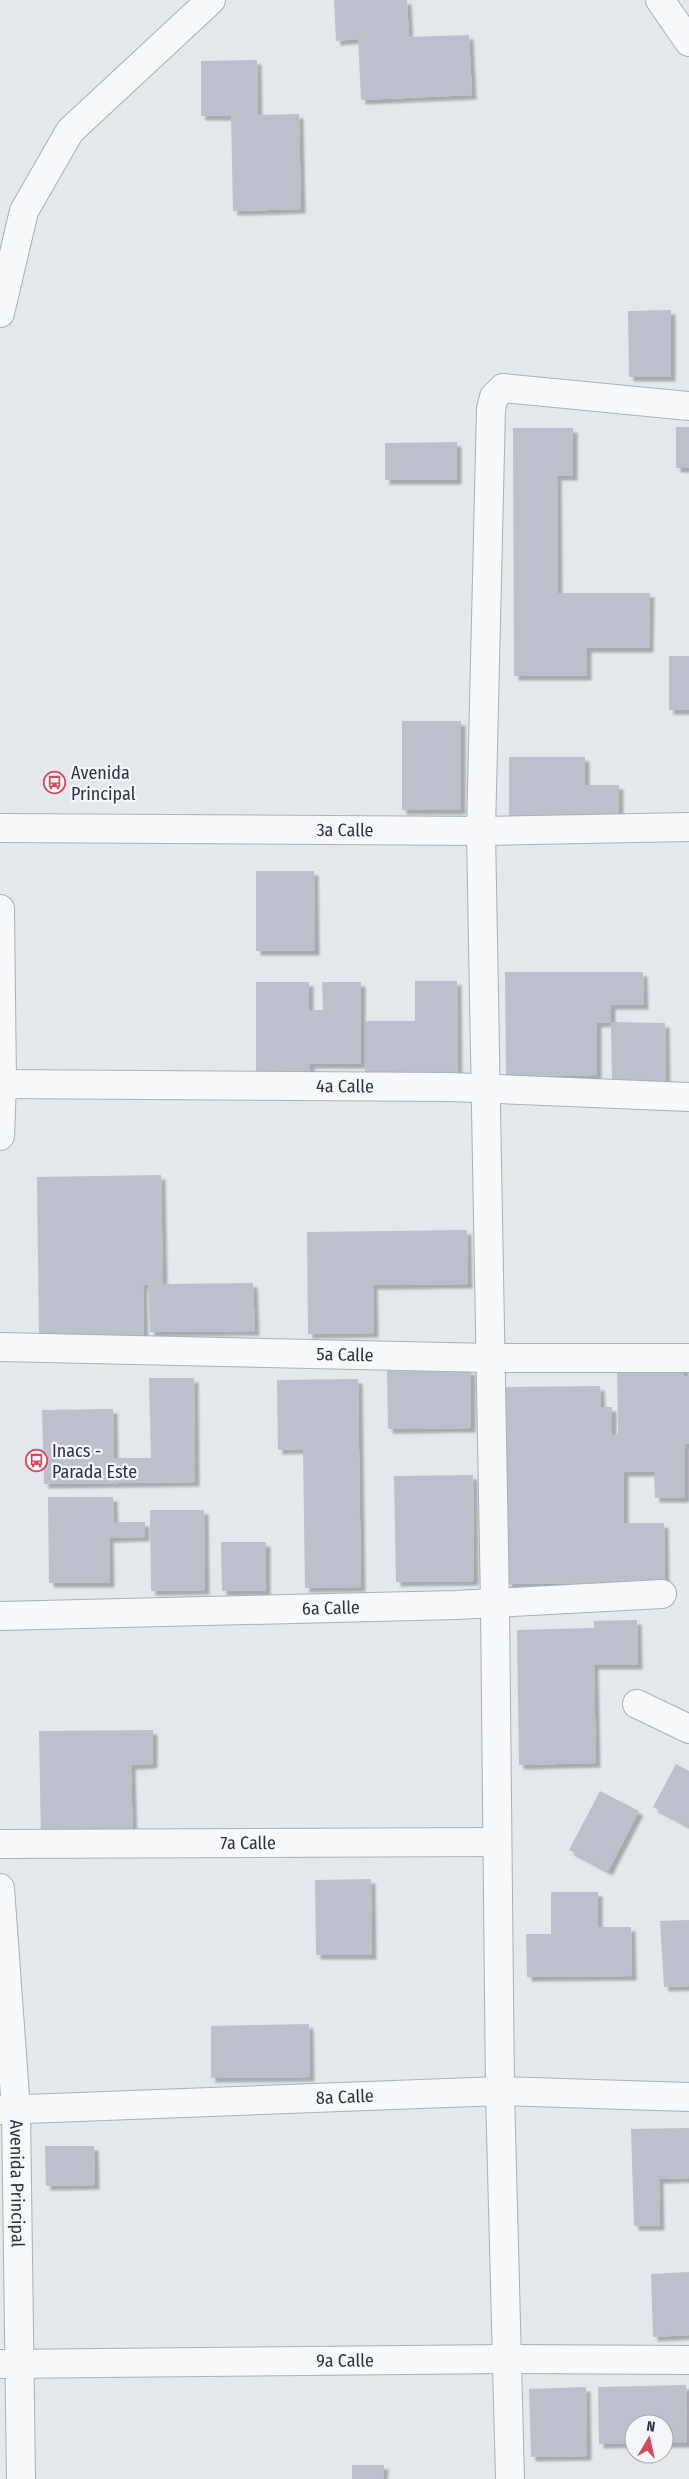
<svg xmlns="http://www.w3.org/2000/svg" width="689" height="2479" viewBox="0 0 689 2479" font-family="'Fira Sans Condensed',sans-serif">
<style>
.building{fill:#bbc0ca;filter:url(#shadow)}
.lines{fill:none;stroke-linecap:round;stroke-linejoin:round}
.minor-casing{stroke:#a9aeb7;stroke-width:30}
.minor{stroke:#f7f8fa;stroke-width:28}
.labels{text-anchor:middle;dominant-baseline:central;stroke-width:4.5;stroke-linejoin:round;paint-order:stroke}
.poi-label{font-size:18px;fill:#2b3445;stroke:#f4f6f9;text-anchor:start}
.street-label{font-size:18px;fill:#2b3445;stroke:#f4f6f9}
</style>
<defs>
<filter id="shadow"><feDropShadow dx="4.5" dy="4.5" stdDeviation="1" flood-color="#0004"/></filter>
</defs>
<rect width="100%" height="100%" fill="#e4e7ec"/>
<path class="building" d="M 334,0 L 407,0 L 409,37 L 469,35 L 472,95 L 361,100 L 358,39 L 336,41 Z
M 257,60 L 258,115 L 299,114 L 301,209 L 233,211 L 231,116 L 201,116 L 201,61 Z
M 671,310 L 671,377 L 629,377 L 628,311 Z
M 676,427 L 689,427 L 689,468 L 676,468 Z
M 513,428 L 573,428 L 573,476 L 557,476 L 558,593 L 650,593 L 649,648 L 587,648 L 587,676 L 514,676 Z
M 457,442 L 457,480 L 385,480 L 385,443 Z
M 669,656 L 689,656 L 689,710 L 669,710 Z
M 402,721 L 461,721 L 461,810 L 402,810 Z
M 509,757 L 585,757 L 585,785 L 619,785 L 619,820 L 509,820 Z
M 256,871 L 314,871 L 315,951 L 256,951 Z
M 505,972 L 643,972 L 644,1005 L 611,1005 L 611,1022 L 597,1023 L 597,1075 L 506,1076 Z
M 415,981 L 457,981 L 458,1075 L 365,1075 L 365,1021 L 415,1021 Z
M 256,982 L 309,982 L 309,1010 L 323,1010 L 322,982 L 361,982 L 361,1064 L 310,1064 L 310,1079 L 256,1078 Z
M 611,1022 L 665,1023 L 666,1083 L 612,1083 Z
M 161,1175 L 163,1284 L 253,1283 L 255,1331 L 150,1332 L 148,1284 L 143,1285 L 144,1335 L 39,1336 L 37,1177 Z
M 467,1230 L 468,1284 L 373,1285 L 374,1333 L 308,1334 L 307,1232 Z
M 684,1365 L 684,1376 L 689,1376 L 689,1444 L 685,1444 L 685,1498 L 655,1498 L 654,1472 L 624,1472 L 624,1523 L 664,1523 L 665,1582 L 507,1584 L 504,1387 L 600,1386 L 601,1407 L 612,1407 L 612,1435 L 618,1435 L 617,1366 Z
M 471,1370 L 471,1428 L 388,1429 L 387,1371 Z
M 149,1378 L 194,1378 L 195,1482 L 44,1484 L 42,1410 L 113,1409 L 114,1458 L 151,1458 Z
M 358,1379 L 361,1587 L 305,1588 L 303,1449 L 278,1450 L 277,1380 Z
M 473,1475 L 474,1581 L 396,1582 L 394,1476 Z
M 48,1497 L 113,1497 L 114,1522 L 145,1522 L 145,1537 L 109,1538 L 110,1583 L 49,1583 Z
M 150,1510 L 204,1510 L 205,1590 L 151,1591 Z
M 221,1542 L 266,1542 L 266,1591 L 222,1591 Z
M 637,1620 L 638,1665 L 594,1665 L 596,1763 L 519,1765 L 517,1630 L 594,1628 L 594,1621 Z
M 153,1730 L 153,1764 L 131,1765 L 133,1840 L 41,1841 L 39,1731 Z
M 676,1764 L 689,1771 L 689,1826 L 653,1807 Z
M 600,1791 L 639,1811 L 608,1871 L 569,1850 Z
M 371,1879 L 372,1955 L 316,1955 L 315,1880 Z
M 551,1892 L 598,1892 L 598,1927 L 631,1927 L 632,1976 L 527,1977 L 526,1934 L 551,1934 Z
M 689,1920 L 689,1986 L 664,1987 L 660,1921 Z
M 309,2024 L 310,2077 L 211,2078 L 211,2026 Z
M 689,2128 L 689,2178 L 659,2179 L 660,2226 L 634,2226 L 631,2129 Z
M 45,2146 L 94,2146 L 95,2185 L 46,2186 Z
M 689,2272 L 689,2335 L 653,2337 L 651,2274 Z
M 686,2385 L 687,2443 L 664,2443 L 664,2424 L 634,2424 L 634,2443 L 599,2444 L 598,2387 Z
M 586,2387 L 587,2456 L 531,2457 L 529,2389 Z
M 352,2465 L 384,2465 L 383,2479 L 352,2479 Z"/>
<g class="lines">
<defs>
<g id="minor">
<path d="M 660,0 L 689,42"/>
<path d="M 0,313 L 24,211 L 70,131 L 211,0"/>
<path id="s1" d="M 0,828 L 481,831 L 689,827"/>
<path d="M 0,909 L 2,1084 L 0,1136"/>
<path id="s2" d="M 0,1084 L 450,1087 L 689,1097"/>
<path id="s3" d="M 0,1347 L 491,1358 L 689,1358"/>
<path id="s4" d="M 0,1616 L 456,1605 L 662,1594"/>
<path d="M 637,1704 L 689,1729"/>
<path id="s5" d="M 0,1844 L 496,1842"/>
<path id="s6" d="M 0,1888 L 16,2110 L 21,2479"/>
<path id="s7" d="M 0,2110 L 500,2091 L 689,2097"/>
<path id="s8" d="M 0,2364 L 507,2359 L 689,2360"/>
<path d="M 510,2479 L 500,2091 L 495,1604 L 481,831 L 491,409 L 494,397 L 503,388 L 689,406"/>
</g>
</defs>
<use href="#minor" class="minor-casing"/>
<use href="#minor" class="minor"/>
</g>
<defs>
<symbol id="bus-ring" viewBox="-11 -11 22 22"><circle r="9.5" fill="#f4f6f9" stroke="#d1495b" stroke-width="1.5"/><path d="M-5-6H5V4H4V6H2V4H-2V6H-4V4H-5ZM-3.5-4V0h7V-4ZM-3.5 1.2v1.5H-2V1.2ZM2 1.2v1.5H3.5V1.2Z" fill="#d1495b"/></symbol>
</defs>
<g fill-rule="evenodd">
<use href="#bus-ring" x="42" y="770" width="25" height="25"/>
<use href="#bus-ring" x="24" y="1448" width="25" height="25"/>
</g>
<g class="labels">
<g class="poi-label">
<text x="71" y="773">Avenida<tspan x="71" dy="21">Principal</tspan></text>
<text x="52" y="1451">Inacs -<tspan x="52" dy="21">Parada Este</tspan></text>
</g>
<g class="street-label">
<text stroke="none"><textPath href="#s1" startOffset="345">3a Calle</textPath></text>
<text stroke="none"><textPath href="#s2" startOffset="345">4a Calle</textPath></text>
<text stroke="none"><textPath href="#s3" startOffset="345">5a Calle</textPath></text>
<text stroke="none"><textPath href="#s4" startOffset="331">6a Calle</textPath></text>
<text stroke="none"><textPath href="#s5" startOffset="248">7a Calle</textPath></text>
<text stroke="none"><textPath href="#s7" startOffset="345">8a Calle</textPath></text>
<text stroke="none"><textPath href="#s6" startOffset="296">Avenida Principal</textPath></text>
<text stroke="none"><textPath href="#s8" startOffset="345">9a Calle</textPath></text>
</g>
</g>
<g transform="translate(649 2439) rotate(9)"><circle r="24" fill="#f4f6f9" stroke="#a4a8b1"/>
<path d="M0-4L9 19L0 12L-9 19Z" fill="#d1495b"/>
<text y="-8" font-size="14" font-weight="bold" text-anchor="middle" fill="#2b3445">N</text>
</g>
</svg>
